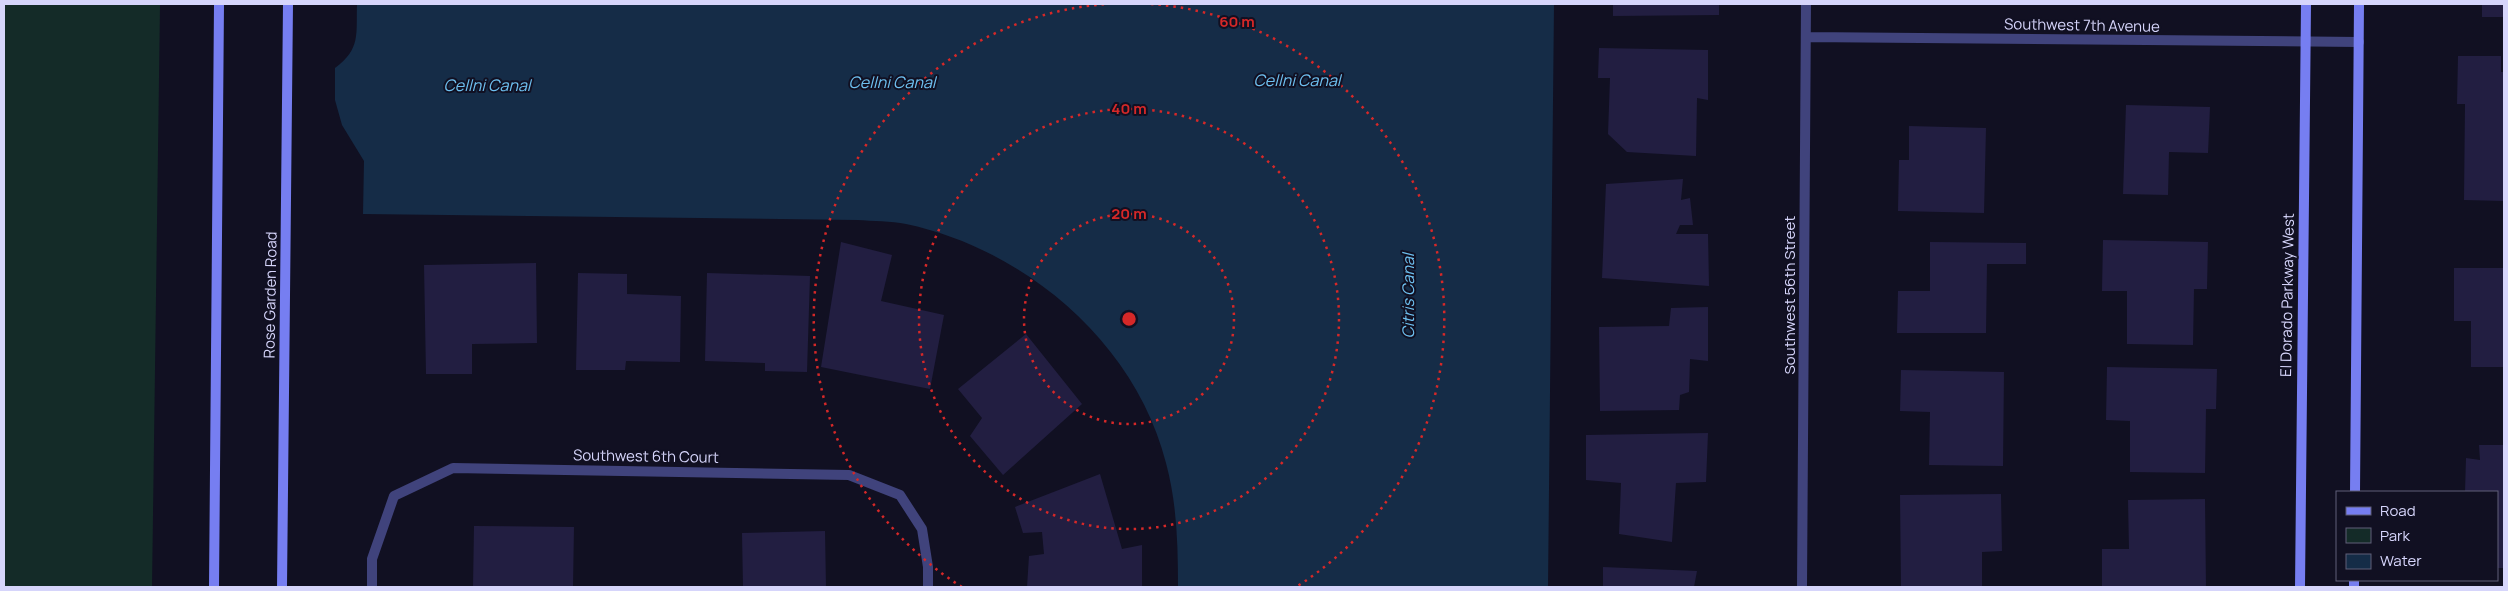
<svg xmlns="http://www.w3.org/2000/svg" width="2508" height="591" viewBox="0 0 2508 591" font-family="Manrope,sans-serif">
<style>
.green{fill:#142b28}
.water{fill:#152c47}
.building{fill:#221e41}
.lines{fill:none;stroke-linecap:round;stroke-linejoin:round}
.street{stroke:#40437c;stroke-width:10}
.secondary{stroke:#767ef1;stroke-width:10}
.ring{fill:none;stroke:#d62828;stroke-width:2.5;stroke-dasharray:2.5 5}
.labels{text-anchor:middle;dominant-baseline:central;stroke-width:4;stroke-linejoin:round;paint-order:stroke}
.street-label{font-size:15px;fill:#d6d5fb;stroke:#111022}
.water-label{font-size:16px;font-style:italic;fill:#6ec0f0;stroke:#111022}
.centre{fill:#d62828;stroke:#111022;stroke-width:2.5}
.ring-label{font-size:15px;text-anchor:middle;font-weight:bold;fill:#d62828;stroke:#111022;stroke-width:4;stroke-linejoin:round;paint-order:stroke}
</style>
<rect width="100%" height="100%" fill="#111022"/>
<path class="green" d="M 4,4 L 160,4 L 152,587 L 4,587 Z"/>
<path class="water" d="M 357,4 L 1554,4 L 1548,587 L 1178,587 C 1178,545 1177,504 1166,463 C 1136,343 1025,249 906,224 C 891,221 873,221 857,220 L 363,214 L 364,161 L 342,125 L 335,100 L 335,68 C 361,49 356,34 357,4 Z"/>
<path class="building" d="M 1613,4 L 1719,4 L 1719,15 L 1613,16 Z
M 2482,4 L 2504,4 L 2504,17 L 2482,17 Z
M 1599,48 L 1708,50 L 1708,100 L 1697,98 L 1696,156 L 1627,152 L 1608,134 L 1610,78 L 1598,78 Z
M 2458,56 L 2501,56 L 2501,72 L 2504,72 L 2504,201 L 2464,200 L 2465,104 L 2457,104 Z
M 2126,105 L 2210,107 L 2208,153 L 2169,152 L 2168,195 L 2123,194 Z
M 1909,126 L 1986,128 L 1984,213 L 1898,211 L 1899,160 L 1909,160 Z
M 1683,179 L 1681,200 L 1690,198 L 1693,225 L 1680,225 L 1676,234 L 1708,234 L 1709,286 L 1602,278 L 1606,184 Z
M 2103,240 L 2208,242 L 2207,289 L 2194,289 L 2193,345 L 2127,344 L 2127,291 L 2102,291 Z
M 841,242 L 892,255 L 881,301 L 944,315 L 930,389 L 821,367 Z
M 1930,242 L 2026,243 L 2026,264 L 1987,264 L 1986,333 L 1897,333 L 1898,291 L 1930,291 Z
M 536,263 L 537,343 L 472,344 L 472,374 L 426,374 L 424,265 Z
M 2454,268 L 2504,268 L 2504,367 L 2471,367 L 2471,321 L 2454,321 Z
M 578,273 L 627,274 L 627,294 L 681,296 L 680,362 L 626,361 L 625,370 L 576,370 Z
M 707,273 L 810,276 L 807,372 L 765,371 L 765,363 L 705,361 Z
M 1708,307 L 1708,361 L 1690,359 L 1689,392 L 1680,395 L 1679,410 L 1600,411 L 1599,327 L 1669,326 L 1671,308 Z
M 1026,334 L 1082,404 L 1003,475 L 970,436 L 982,418 L 958,389 Z
M 2107,367 L 2217,369 L 2216,409 L 2206,409 L 2205,473 L 2130,472 L 2130,421 L 2106,420 Z
M 1901,370 L 2004,372 L 2003,466 L 1929,465 L 1930,412 L 1900,411 Z
M 1708,433 L 1706,482 L 1676,483 L 1672,542 L 1619,534 L 1621,483 L 1586,480 L 1586,435 Z
M 2479,445 L 2504,445 L 2504,568 L 2497,568 L 2497,492 L 2465,492 L 2466,458 L 2480,460 Z
M 1100,474 L 1122,549 L 1142,545 L 1142,587 L 1027,587 L 1029,556 L 1044,554 L 1042,532 L 1023,533 L 1015,507 Z
M 2001,494 L 2002,551 L 1982,552 L 1982,587 L 1901,587 L 1900,495 Z
M 2205,499 L 2206,587 L 2102,587 L 2102,549 L 2129,549 L 2128,500 Z
M 474,526 L 574,527 L 573,587 L 473,587 Z
M 825,531 L 826,587 L 743,587 L 742,533 Z
M 1603,567 L 1697,571 L 1694,587 L 1603,587 Z"/>
<g class="lines">
<path class="street" d="M 1806,37 L 2359,42
M 372,587 L 372,559 L 394,496 L 453,468 L 849,475 L 900,495 L 922,529 L 928,567 L 928,587
M 1802,587 L 1806,4"/>
<path class="secondary" d="M 2355,492 L 2359,4
M 214,587 L 219,4
M 282,587 L 288,4
M 2300,587 L 2306,4
M 2354,587 L 2354,580"/>
</g>
<g class="ring">
<circle cx="1129" cy="319" r="105"/>
<circle cx="1129" cy="319" r="210"/>
<path d="M962 587A316 316 0 0 1 1107 4M1151 4A316 316 0 0 1 1296 587"/>
</g>
<g class="labels">
<g class="street-label">
<text transform="translate(2082 25) rotate(1)">Southwest 7th Avenue</text>
<text transform="translate(270 295) rotate(-89)">Rose Garden Road</text>
<text transform="translate(1789 295) rotate(-90)">Southwest 56th Street</text>
<text transform="translate(2287 295) rotate(-89)">El Dorado Parkway West</text>
<text transform="translate(646 456) rotate(1)">Southwest 6th Court</text>
</g>
<g class="water-label">
<text x="1297" y="80">Cellni Canal</text>
<text x="892" y="82">Cellni Canal</text>
<text x="487" y="85">Cellni Canal</text>
<text transform="translate(1408 296) rotate(-90)">Citris Canal</text>
</g>
</g>
<circle cx="1129" cy="319" r="8" class="centre"/>
<g class="ring-label">
<text x="1237" y="27">60 m</text>
<text x="1129" y="114">40 m</text>
<text x="1129" y="219">20 m</text>
</g>
<rect width="2508" height="591" fill="none" stroke="#d6d5fb" stroke-width="10"/>
<rect x="2336" y="491" width="162" height="90" fill="#111022" stroke="#605f79"/>
<rect x="2346" y="507" width="25" height="8" fill="#767ef1" stroke="#605f79"/>
<text x="2380" y="516" font-size="15" fill="#d6d5fb">Road</text>
<rect x="2346" y="528" width="25" height="15" fill="#142b28" stroke="#605f79"/>
<text x="2380" y="541" font-size="15" fill="#d6d5fb">Park</text>
<rect x="2346" y="554" width="25" height="15" fill="#152c47" stroke="#605f79"/>
<text x="2380" y="566" font-size="15" fill="#d6d5fb">Water</text>
</svg>
